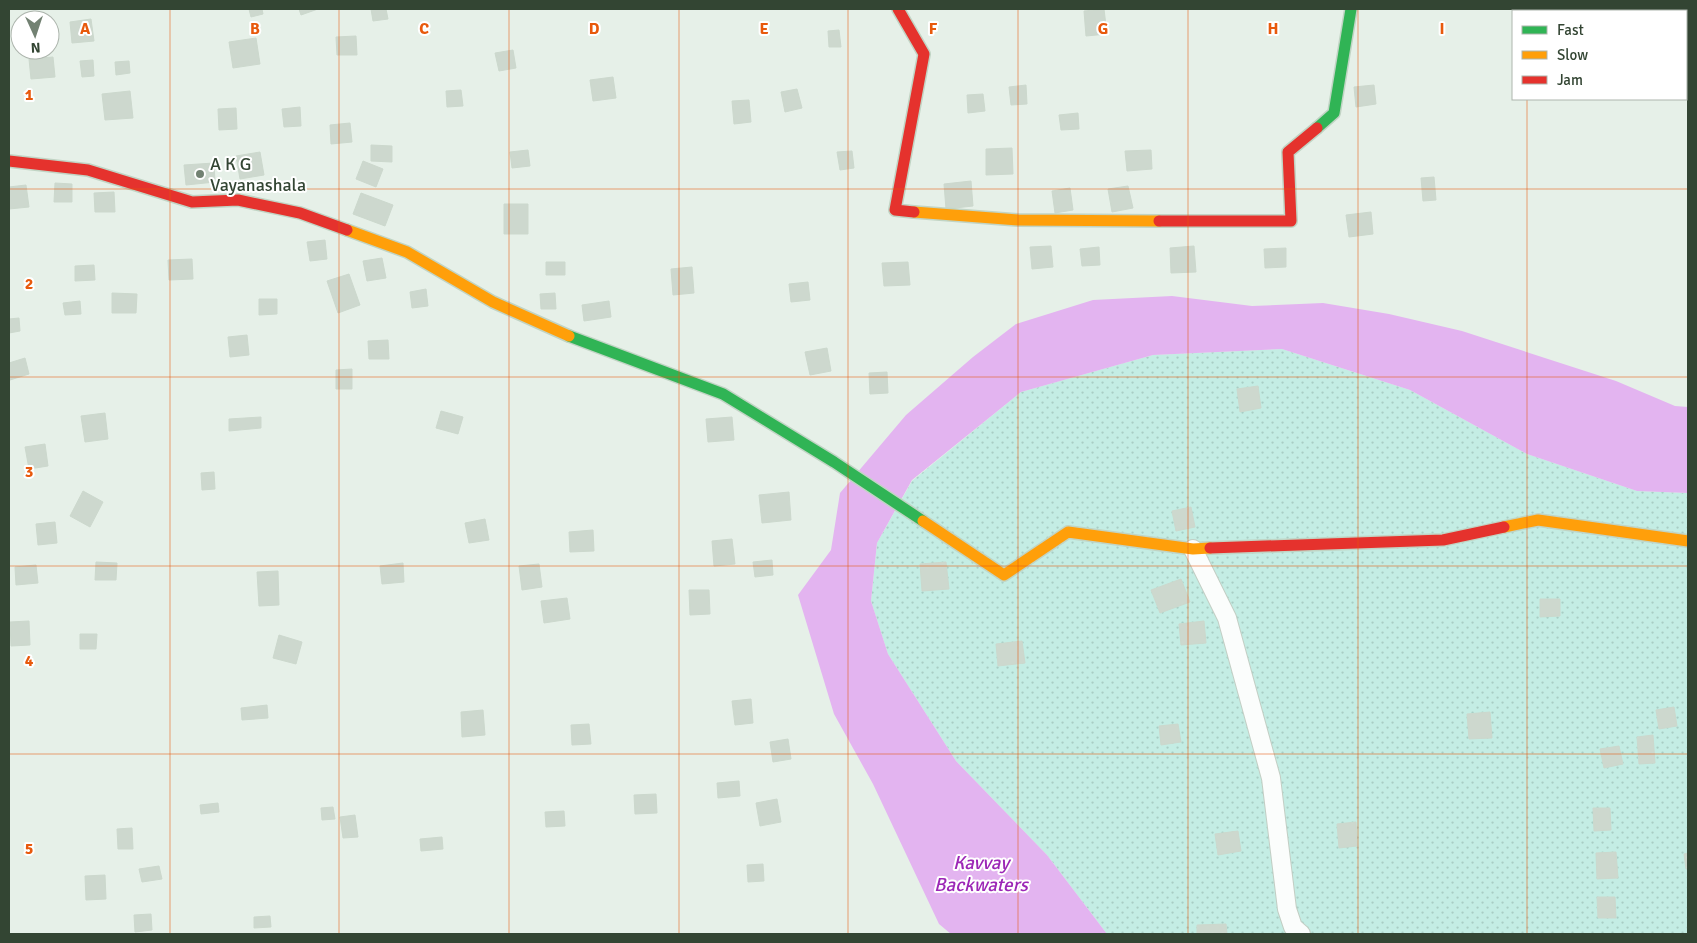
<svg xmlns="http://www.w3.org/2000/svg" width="1697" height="943" viewBox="0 0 1697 943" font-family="Signika,sans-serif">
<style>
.grass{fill:url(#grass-dots)}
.water{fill:#e3b4f0}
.building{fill:#cdd8ce;stroke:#ccd8cd}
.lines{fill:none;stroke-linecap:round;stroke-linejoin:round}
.street-casing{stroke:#c3cec4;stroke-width:20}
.fast-casing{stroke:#c1d4c4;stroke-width:14}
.slow-casing{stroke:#c1d4c4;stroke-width:14}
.jam-casing{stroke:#c1d4c4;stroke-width:14}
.street{stroke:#fbfdfc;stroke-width:18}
.fast{stroke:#30b455;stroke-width:11}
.slow{stroke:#ff9f0a;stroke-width:11}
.jam{stroke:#e5322d;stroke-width:11}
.grid{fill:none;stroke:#e8590c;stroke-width:1;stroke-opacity:0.55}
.poi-dot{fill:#728172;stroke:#fff;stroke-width:2}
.labels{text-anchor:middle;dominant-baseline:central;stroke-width:4;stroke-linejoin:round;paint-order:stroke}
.poi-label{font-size:18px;fill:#334533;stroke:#fff;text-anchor:start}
.water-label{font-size:19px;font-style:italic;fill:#9c27b6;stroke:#fff}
.grid-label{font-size:16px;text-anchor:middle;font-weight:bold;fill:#e8590c;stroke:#fff;stroke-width:4;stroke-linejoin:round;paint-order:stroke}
</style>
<defs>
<pattern id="grass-dots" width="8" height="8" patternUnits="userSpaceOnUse" patternTransform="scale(1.25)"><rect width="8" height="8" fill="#c4ede4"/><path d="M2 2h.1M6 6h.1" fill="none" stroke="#a9cdc4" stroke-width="1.8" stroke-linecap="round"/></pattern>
</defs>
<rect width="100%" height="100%" fill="#e6f0e8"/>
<path class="grass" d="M 1282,349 L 1410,390 L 1527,454 L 1637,491 L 1688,493 L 1688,934 L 1107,934 L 1047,855 L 956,761 L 888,654 L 871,601 L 877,543 L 912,481 L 1021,392 L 1153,355 Z"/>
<path class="water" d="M 1172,296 L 1252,306 L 1323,303 L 1389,314 L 1462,331 L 1616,381 L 1675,406 L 1688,407 L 1688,493 L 1637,491 L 1527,454 L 1410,390 L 1282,349 L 1153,355 L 1021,392 L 912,480 L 877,543 L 871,601 L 888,654 L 956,761 L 1047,855 L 1107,934 L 951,934 L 939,924 L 873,784 L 834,714 L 798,595 L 831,550 L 840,493 L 906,415 L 973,357 L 1016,324 L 1093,300 Z"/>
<path class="building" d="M 249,9 L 262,9 L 263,14 L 251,17 Z
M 299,9 L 318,9 L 301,15 Z
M 371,9 L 386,9 L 388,19 L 373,21 Z
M 1104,9 L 1107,34 L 1086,36 L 1084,11 Z
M 45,17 L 45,20 L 32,20 L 32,19 Z
M 91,19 L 94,41 L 72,43 L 70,22 Z
M 839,30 L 841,47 L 829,47 L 828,31 Z
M 356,36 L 357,55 L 337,55 L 336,37 Z
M 256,38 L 260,64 L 233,68 L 229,42 Z
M 513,50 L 516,68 L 499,71 L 495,53 Z
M 53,57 L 55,77 L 31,79 L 29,59 Z
M 93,60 L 94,76 L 82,77 L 80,61 Z
M 129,61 L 130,73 L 116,75 L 115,62 Z
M 613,77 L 616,98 L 593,101 L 590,80 Z
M 1026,85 L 1027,104 L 1011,105 L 1009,87 Z
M 1374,85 L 1376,104 L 1356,107 L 1354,87 Z
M 797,89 L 802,108 L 785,112 L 781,92 Z
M 461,90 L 463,106 L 447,107 L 446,91 Z
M 130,91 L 133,118 L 105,120 L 102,94 Z
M 983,94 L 985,111 L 968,113 L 967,95 Z
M 749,100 L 751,122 L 734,124 L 732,101 Z
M 300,107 L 301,126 L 284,127 L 282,109 Z
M 236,108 L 237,129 L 219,130 L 218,109 Z
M 1078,113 L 1079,129 L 1061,130 L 1059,115 Z
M 350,123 L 352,142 L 331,144 L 330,125 Z
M 371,145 L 392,146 L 392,162 L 371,161 Z
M 1012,148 L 1013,174 L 986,175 L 986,149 Z
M 528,150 L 530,166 L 512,168 L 510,152 Z
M 1151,150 L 1152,169 L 1127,171 L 1125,151 Z
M 852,151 L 854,168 L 840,170 L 837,152 Z
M 260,152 L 264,175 L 240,179 L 236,156 Z
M 363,161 L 383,169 L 376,187 L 356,179 Z
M 214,163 L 215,182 L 186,185 L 184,165 Z
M 1434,177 L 1436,200 L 1423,201 L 1421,178 Z
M 971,181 L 973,206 L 946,209 L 944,184 Z
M 55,183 L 72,184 L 72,202 L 54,202 Z
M 26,185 L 29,207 L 9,209 L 9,187 Z
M 1128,186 L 1133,208 L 1112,212 L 1108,189 Z
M 1070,188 L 1073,210 L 1055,213 L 1052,191 Z
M 114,192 L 115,212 L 95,212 L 94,193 Z
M 361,193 L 393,205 L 385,226 L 353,214 Z
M 504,204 L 528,204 L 528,234 L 504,234 Z
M 1371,212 L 1373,234 L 1349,237 L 1346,215 Z
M 325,240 L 327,259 L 310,261 L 307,242 Z
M 1051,246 L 1053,267 L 1032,269 L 1030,247 Z
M 1194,246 L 1196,272 L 1171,273 L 1170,248 Z
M 1099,247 L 1100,265 L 1082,266 L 1080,249 Z
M 1286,248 L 1286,267 L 1265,268 L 1264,249 Z
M 382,258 L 386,278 L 367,281 L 363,261 Z
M 192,259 L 193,279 L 169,280 L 168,260 Z
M 546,262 L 565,262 L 565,275 L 546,275 Z
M 908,262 L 910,285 L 884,286 L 882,263 Z
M 94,265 L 95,280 L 75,281 L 75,266 Z
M 692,267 L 694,293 L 673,295 L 671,269 Z
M 349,274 L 360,305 L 338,313 L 327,281 Z
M 808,282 L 810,300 L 791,302 L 789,284 Z
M 426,289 L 428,306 L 412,308 L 410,292 Z
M 112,293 L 137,294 L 136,313 L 112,313 Z
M 555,293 L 556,309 L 541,309 L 540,294 Z
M 259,299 L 277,299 L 277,314 L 259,315 Z
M 80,301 L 81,314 L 65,315 L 63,303 Z
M 609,301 L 611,317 L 584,321 L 582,305 Z
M 19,318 L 20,331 L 9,333 L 9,319 Z
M 247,335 L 249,355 L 230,357 L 228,337 Z
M 388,340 L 389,359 L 369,359 L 368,341 Z
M 827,348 L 831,371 L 810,375 L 805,352 Z
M 25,358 L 29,374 L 10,380 L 9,363 Z
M 352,369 L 352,389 L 336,389 L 336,370 Z
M 887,372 L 888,393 L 870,394 L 869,373 Z
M 1258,386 L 1261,408 L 1240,412 L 1237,389 Z
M 441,411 L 463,417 L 458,434 L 436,428 Z
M 105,413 L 108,439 L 85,442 L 81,416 Z
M 261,417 L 261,428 L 229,431 L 229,419 Z
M 732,417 L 734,440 L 708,442 L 706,419 Z
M 45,444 L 48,466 L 29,469 L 25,447 Z
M 214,472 L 215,489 L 202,490 L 201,473 Z
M 83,491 L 103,502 L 90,527 L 70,516 Z
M 789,492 L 791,520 L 762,523 L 759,495 Z
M 1191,507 L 1195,527 L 1176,531 L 1172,511 Z
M 485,519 L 489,540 L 469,543 L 465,523 Z
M 55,522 L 57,543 L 38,545 L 36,524 Z
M 593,530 L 594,551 L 570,552 L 569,532 Z
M 732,539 L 735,564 L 714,566 L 712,541 Z
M 772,560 L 773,575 L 755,577 L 753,562 Z
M 96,562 L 117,563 L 116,580 L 95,580 Z
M 946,562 L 949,589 L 922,591 L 920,564 Z
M 403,563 L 404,582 L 382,584 L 380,566 Z
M 539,564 L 542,587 L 522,590 L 519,566 Z
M 36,565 L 38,583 L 16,585 L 15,567 Z
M 278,571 L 279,605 L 259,606 L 257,572 Z
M 1181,579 L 1190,602 L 1160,613 L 1151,590 Z
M 689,590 L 709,590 L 710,614 L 690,615 Z
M 567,598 L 570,619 L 544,623 L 541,601 Z
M 1540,599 L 1560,599 L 1560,616 L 1540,617 Z
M 29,621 L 30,645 L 11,646 L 10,622 Z
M 1204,621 L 1206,643 L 1181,645 L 1179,624 Z
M 80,634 L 97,634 L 96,649 L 80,649 Z
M 279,635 L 302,642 L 296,664 L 273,658 Z
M 1022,641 L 1025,663 L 998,666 L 996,644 Z
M 751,699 L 753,723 L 735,725 L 732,701 Z
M 267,705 L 268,718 L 242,720 L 241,708 Z
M 1674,707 L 1677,726 L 1659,729 L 1656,710 Z
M 483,710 L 485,735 L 462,737 L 461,712 Z
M 1490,712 L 1492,738 L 1469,739 L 1467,714 Z
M 589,724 L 591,744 L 572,745 L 571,725 Z
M 1178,724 L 1181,742 L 1161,745 L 1159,726 Z
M 1653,735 L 1655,763 L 1639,764 L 1637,737 Z
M 788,739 L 791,759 L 773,762 L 770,742 Z
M 1619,746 L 1623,764 L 1604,768 L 1600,749 Z
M 739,781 L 740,796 L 718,798 L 717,783 Z
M 656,794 L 657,813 L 635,814 L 634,795 Z
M 777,799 L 781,822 L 760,826 L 756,803 Z
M 218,803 L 219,812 L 201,814 L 200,805 Z
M 333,807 L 335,819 L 322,820 L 321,808 Z
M 1593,808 L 1610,808 L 1611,830 L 1594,831 Z
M 564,811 L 565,826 L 546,827 L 545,812 Z
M 355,815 L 358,837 L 343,838 L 340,817 Z
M 1356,822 L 1357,846 L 1339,848 L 1337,824 Z
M 132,828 L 133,849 L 118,849 L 117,829 Z
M 1238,831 L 1241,851 L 1218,855 L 1215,834 Z
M 442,837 L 443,849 L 421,851 L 420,839 Z
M 1616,852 L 1618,878 L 1597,879 L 1596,853 Z
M 1688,853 L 1688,869 L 1686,869 L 1684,854 Z
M 763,864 L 764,881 L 748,882 L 747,865 Z
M 159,866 L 162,879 L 142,882 L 139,869 Z
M 105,875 L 106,899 L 86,900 L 85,876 Z
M 1597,897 L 1615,897 L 1616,918 L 1598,918 Z
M 151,914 L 152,930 L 135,932 L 134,915 Z
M 270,916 L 271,927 L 254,928 L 254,917 Z
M 1226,924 L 1227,934 L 1197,934 L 1197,925 Z"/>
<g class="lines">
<defs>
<path id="street" d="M 1193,549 L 1227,618 L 1271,778 L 1287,909 L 1293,927 L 1301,934"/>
<path id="fast" d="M 1317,128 L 1334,113 L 1351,9
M 569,336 L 723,394 L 834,462 L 923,521"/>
<path id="slow" d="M 914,212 L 1018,220 L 1159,221
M 347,230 L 407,252 L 493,302 L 569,336
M 923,521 L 1004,575 L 1068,532 L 1193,549 L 1210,548
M 1504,527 L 1538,520 L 1688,541"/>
<path id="jam" d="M 898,9 L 924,54 L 895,210 L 914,212
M 9,161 L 88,170 L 192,202 L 238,200 L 300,213 L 347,230
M 1159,221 L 1291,221 L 1288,152 L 1317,128
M 1210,548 L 1443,540 L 1504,527"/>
</defs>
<use href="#street" class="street-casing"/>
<use href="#fast" class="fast-casing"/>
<use href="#slow" class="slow-casing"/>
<use href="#jam" class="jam-casing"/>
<use href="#street" class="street"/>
<use href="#fast" class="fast"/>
<use href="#slow" class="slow"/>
<use href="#jam" class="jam"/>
</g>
<path class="grid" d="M 170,9 L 170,934M 339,9 L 339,934M 509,9 L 509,934M 679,9 L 679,934M 848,9 L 848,934M 1018,9 L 1018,934M 1188,9 L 1188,934M 1358,9 L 1358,934M 1527,9 L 1527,11M 1527,99 L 1527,934M 9,189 L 1688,189M 9,377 L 1688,377M 9,566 L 1688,566M 9,754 L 1688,754"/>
<circle class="poi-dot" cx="200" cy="174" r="5"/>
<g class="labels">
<g class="poi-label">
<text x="210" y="164">A K G<tspan x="210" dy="21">Vayanashala</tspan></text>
</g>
<g class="water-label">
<text x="981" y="863">Kavvay<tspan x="981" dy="22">Backwaters</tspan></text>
</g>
</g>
<g class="grid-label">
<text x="85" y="34">A</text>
<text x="255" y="34">B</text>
<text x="424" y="34">C</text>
<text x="594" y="34">D</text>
<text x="764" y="34">E</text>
<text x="933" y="34">F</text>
<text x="1103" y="34">G</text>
<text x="1273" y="34">H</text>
<text x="1442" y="34">I</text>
<text x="29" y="100">1</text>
<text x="29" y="289">2</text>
<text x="29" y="477">3</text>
<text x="29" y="666">4</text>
<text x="29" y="854">5</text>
</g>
<rect width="1697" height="943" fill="none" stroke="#334533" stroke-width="20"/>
<rect x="1512" y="10" width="175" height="90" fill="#ffffff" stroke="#adb5ad"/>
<rect x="1522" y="26" width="25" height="8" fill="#30b455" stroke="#adb5ad"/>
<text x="1557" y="35" font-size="15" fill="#334533">Fast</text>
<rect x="1522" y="51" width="25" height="8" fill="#ff9f0a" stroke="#adb5ad"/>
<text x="1557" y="60" font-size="15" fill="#334533">Slow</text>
<rect x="1522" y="76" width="25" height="8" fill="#e5322d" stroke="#adb5ad"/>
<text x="1557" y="85" font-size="15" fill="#334533">Jam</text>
<g transform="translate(35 35) rotate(177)"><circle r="24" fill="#ffffff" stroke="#adb5ad"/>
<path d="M0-4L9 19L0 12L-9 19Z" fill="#728172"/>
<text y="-8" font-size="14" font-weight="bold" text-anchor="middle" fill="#334533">N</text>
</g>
</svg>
